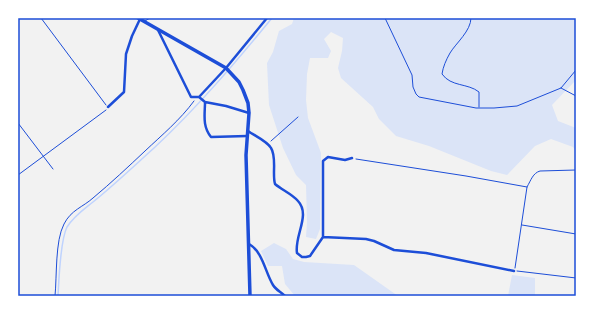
<svg xmlns="http://www.w3.org/2000/svg" width="594" height="314" viewBox="0 0 594 314" font-family="Barlow,sans-serif">
<style>
.green{fill:#dbe4f7}
.lines{fill:none;stroke-linecap:round;stroke-linejoin:round}
.stream{stroke:#bfd3fe;stroke-width:1.5}
.path{stroke:#1d4ed8;stroke-width:1}
.service{stroke:#1d4ed8;stroke-width:1}
.minor{stroke:#1d4ed8;stroke-width:2.5}
.secondary{stroke:#1d4ed8;stroke-width:3.5}
.neatline{fill:none;stroke:#1d4ed8;stroke-width:1.5}
</style>
<rect width="100%" height="100%" fill="#f2f2f2"/>
<path class="green" d="M 294,18 L 576,18 L 576,80 L 552,105 L 558,121 L 576,128 L 576,151 L 573,147 L 551,139 L 535,146 L 507,175 L 491,171 L 429,146 L 396,136 L 379,119 L 373,107 L 341,78 L 338,68 L 342,51 L 343,38 L 331,32 L 324,39 L 331,51 L 328,58 L 310,58 L 307,74 L 306,100 L 308,118 L 321,153 L 320,229 L 316,239 L 306,237 L 307,222 L 306,185 L 296,175 L 283,148 L 269,105 L 267,63 L 273,52 L 279,31 L 292,24 Z
M 274,243 L 286,249 L 293,259 L 304,262 L 354,265 L 398,296 L 295,296 L 285,284 L 282,266 L 268,266 L 261,251 Z
M 512,275 L 535,278 L 535,296 L 508,296 Z"/>
<g class="lines">
<path class="stream" d="M 58,296 C 59,279 60,241 67,227 C 74,216 83,210 93,202 C 114,185 134,166 154,148 C 197,108 235,63 272,18"/>
<path class="path" d="M 41,18 L 106,105
M 385,18 L 412,75 L 413,87 L 416,94 L 419,97 L 476,108 L 494,108 L 517,106 L 561,88 L 576,70
M 471,18 C 471,31 456,43 450,53 C 446,60 443,67 442,74 C 451,87 468,83 479,92 L 479,107
M 561,88 L 576,96
M 18,123 L 53,169
M 271,141 L 298,117
M 356,159 L 466,176 L 527,187
M 18,175 L 106,110
M 522,225 L 576,234
M 515,268 L 527,187 C 531,180 533,173 540,171 L 576,170
M 517,271 L 576,278
M 55,296 C 57,276 55,241 64,224 C 71,210 83,207 93,198 C 111,183 128,167 145,151 C 162,135 180,120 194,101"/>
<path class="service" d="M 145,21 L 150,18"/>
<path class="minor" d="M 158,30 L 191,97 L 199,97 L 226,68 L 267,18
M 199,97 L 205,102 L 226,106 L 249,113
M 205,102 C 205,114 202,126 211,137 L 247,136
M 108,107 L 124,92 L 126,54 L 132,36 L 140,19
M 248,131 C 255,136 267,141 271,148 C 277,157 272,174 275,184 C 282,190 292,194 298,201 C 311,215 294,236 297,253 L 302,257 L 306,257 L 310,256 L 323,237 L 323,161 L 328,157 L 345,160 L 352,158
M 323,237 L 366,239 L 374,241 L 394,250 L 426,253 L 514,271
M 249,244 C 263,252 265,272 273,285 C 276,290 281,292 285,296"/>
<path class="secondary" d="M 138,18 L 226,68 L 239,82 L 243,90 L 248,103 L 249,113 L 246,155 L 250,296"/>
</g>
<rect width="594" height="314" fill="none" stroke="#ffffff" stroke-width="38"/>
<rect x="19" y="19" width="556" height="276" class="neatline"/>
</svg>
